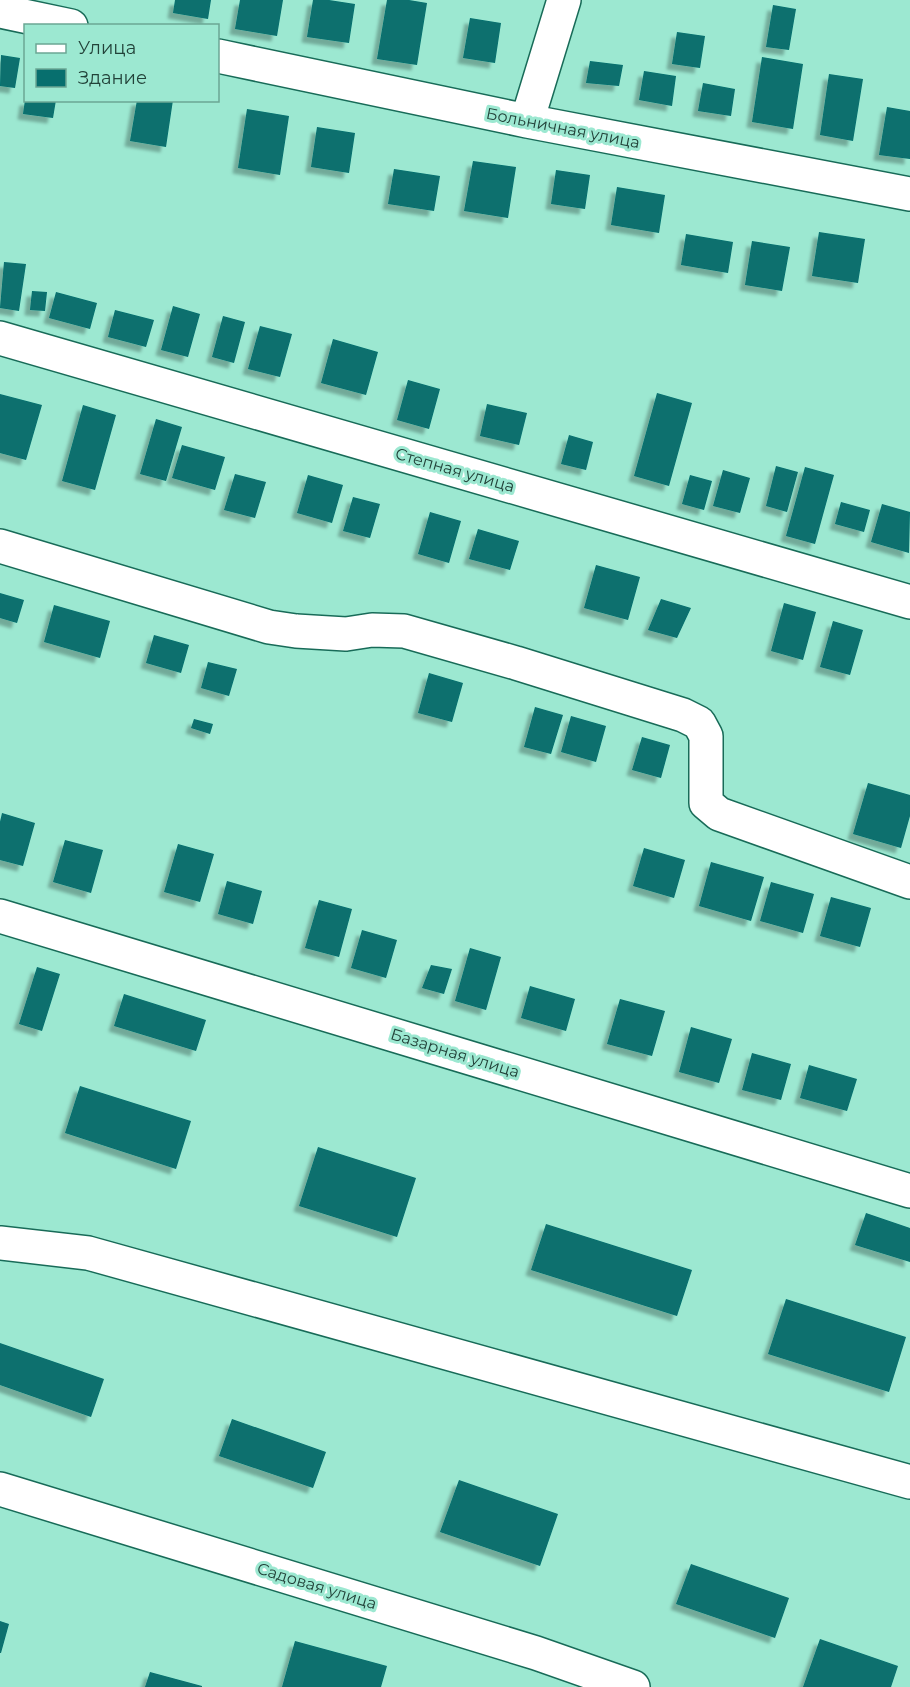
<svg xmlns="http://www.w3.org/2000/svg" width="910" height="1687" viewBox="0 0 910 1687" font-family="Montserrat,sans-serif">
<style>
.building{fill:#076f6e;filter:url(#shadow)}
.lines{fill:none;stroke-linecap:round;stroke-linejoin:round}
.minor-casing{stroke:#186b58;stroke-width:36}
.minor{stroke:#fff;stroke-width:33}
.labels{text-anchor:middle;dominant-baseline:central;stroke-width:6;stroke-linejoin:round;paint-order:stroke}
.street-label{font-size:16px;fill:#224239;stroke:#9ce8d1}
</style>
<defs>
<filter id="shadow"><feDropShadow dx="-5.5" dy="5.5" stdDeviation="1.5" flood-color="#0004"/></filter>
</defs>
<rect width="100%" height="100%" fill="#9ce8d1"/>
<path class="building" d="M 175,0 L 211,0 L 208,19 L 173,13 Z
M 240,0 L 283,0 L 277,36 L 235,29 Z
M 313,0 L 329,0 L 355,4 L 349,43 L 307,37 Z
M 387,0 L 409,0 L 427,3 L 417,65 L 377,59 Z
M 773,5 L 796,9 L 789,50 L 766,47 Z
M 470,18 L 501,23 L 495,63 L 463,58 Z
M 677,32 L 705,36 L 700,68 L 672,64 Z
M 1,55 L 20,58 L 15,88 L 0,86 Z
M 762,57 L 803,64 L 793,129 L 752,122 Z
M 590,61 L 623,65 L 619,86 L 586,83 Z
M 644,71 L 676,76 L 672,106 L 639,100 Z
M 829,74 L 863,79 L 853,141 L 820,135 Z
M 703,83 L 735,89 L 731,116 L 698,111 Z
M 25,100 L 56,100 L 53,118 L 23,114 Z
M 137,100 L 173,100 L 166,147 L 130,141 Z
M 887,107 L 910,111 L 910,159 L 879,155 Z
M 247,109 L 289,116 L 280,175 L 238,168 Z
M 317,127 L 355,133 L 349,173 L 311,167 Z
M 473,161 L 516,167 L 508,218 L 464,211 Z
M 394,169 L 440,176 L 434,211 L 388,204 Z
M 556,170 L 590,175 L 585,209 L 551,204 Z
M 617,187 L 665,195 L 659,233 L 611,225 Z
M 819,232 L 865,239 L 858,283 L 812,276 Z
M 686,234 L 733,242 L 728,273 L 681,265 Z
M 752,241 L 790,247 L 782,291 L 745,285 Z
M 4,262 L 26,264 L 19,311 L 0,308 Z
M 32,291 L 47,292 L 45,311 L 30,310 Z
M 56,292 L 97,303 L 90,329 L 49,318 Z
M 173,306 L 200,314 L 188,357 L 161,350 Z
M 115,310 L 154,320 L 146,347 L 108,337 Z
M 223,316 L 245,322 L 234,363 L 212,357 Z
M 260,326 L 292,334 L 280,377 L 248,369 Z
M 333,339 L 378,352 L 366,395 L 321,383 Z
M 408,380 L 440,389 L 429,429 L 397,420 Z
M 657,393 L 692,403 L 669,486 L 634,476 Z
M 0,394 L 42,405 L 26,460 L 0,453 Z
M 487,404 L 527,413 L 519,445 L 480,436 Z
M 83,405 L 116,415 L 95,490 L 62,481 Z
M 156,419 L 182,427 L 166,481 L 140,474 Z
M 569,435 L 593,442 L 586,470 L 561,464 Z
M 182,445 L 225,457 L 215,490 L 172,478 Z
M 776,466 L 798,472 L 787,512 L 766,506 Z
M 805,467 L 834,475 L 815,544 L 786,536 Z
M 723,470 L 750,478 L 740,513 L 713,506 Z
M 235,474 L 266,482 L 255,518 L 224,510 Z
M 308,475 L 343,485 L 332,523 L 297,513 Z
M 690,475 L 712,481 L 704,510 L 682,504 Z
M 353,497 L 380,504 L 370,538 L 343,531 Z
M 841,502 L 870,510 L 864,532 L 835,524 Z
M 882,504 L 910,512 L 909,553 L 871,542 Z
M 430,512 L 461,521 L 449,563 L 418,554 Z
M 478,529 L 519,541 L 510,570 L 469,559 Z
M 596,565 L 640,577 L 628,620 L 584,608 Z
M 0,593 L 24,600 L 17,623 L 0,618 Z
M 661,599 L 691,608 L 677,638 L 648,630 Z
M 784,603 L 816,612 L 803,660 L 771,651 Z
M 54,605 L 110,621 L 100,658 L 44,642 Z
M 833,621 L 863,630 L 850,675 L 820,667 Z
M 154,635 L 189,645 L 181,673 L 146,663 Z
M 208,662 L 237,669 L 229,696 L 201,688 Z
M 429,673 L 463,683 L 452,722 L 418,713 Z
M 535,707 L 563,715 L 551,754 L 524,747 Z
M 571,716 L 606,726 L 596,762 L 561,752 Z
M 194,719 L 213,724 L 210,734 L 191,728 Z
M 642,737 L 670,745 L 661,778 L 632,770 Z
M 868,783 L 910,795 L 910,816 L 901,848 L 853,834 Z
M 2,813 L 35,823 L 23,866 L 0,860 L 0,822 Z
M 65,840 L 103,850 L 91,893 L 53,882 Z
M 178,844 L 214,854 L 200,902 L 164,892 Z
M 644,848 L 685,860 L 674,898 L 633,886 Z
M 711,862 L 764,877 L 751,921 L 699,906 Z
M 227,881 L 262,891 L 253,924 L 218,914 Z
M 771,882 L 814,894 L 803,933 L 760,921 Z
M 831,897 L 871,908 L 860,947 L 820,936 Z
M 319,900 L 352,909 L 339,957 L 305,948 Z
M 362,930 L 397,940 L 386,978 L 351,968 Z
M 470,948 L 501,957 L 486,1010 L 455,1001 Z
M 431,965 L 452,969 L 444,994 L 422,988 Z
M 37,967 L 60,974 L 42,1031 L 19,1024 Z
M 530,986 L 575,999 L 566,1031 L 521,1018 Z
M 124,994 L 206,1020 L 196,1051 L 114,1026 Z
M 620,999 L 665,1011 L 652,1056 L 607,1044 Z
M 691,1027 L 732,1039 L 719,1083 L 679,1072 Z
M 752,1053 L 791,1064 L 781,1100 L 742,1090 Z
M 809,1065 L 857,1079 L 847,1111 L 800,1098 Z
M 80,1086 L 191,1121 L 176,1169 L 65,1133 Z
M 318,1147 L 416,1178 L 397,1237 L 299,1206 Z
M 866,1213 L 910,1228 L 910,1262 L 855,1245 Z
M 546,1224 L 692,1270 L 677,1316 L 531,1270 Z
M 786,1299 L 906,1337 L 889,1392 L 768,1354 Z
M 0,1343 L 104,1379 L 91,1417 L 0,1385 Z
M 232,1419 L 326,1452 L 313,1488 L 219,1456 Z
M 459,1480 L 558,1514 L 540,1566 L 440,1532 Z
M 691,1564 L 789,1598 L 775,1638 L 676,1604 Z
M 0,1621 L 9,1624 L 1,1653 L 0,1653 Z
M 820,1639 L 898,1666 L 891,1687 L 803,1687 Z
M 295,1641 L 387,1666 L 381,1687 L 282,1687 Z
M 150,1672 L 202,1686 L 202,1687 L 145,1687 Z"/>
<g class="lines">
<defs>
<path id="minor" d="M 0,11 L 71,26
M 218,56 L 527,121 L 910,194
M 527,121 L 564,0
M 0,338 L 910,602
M 0,546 L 269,627 L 296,631 L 346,634 L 372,630 L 404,631 L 516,663 L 683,715 L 699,723 L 706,736 L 706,803 L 719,814 L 910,882
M 0,916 L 910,1191
M 0,1243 L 88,1253 L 910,1482
M 0,1489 L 536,1653 L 633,1687"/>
</defs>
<use href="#minor" class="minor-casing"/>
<use href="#minor" class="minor"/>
</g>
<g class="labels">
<g class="street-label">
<text transform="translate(563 128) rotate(11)">Больничная улица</text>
<text transform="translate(455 470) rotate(16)">Степная улица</text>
<text transform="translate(455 1053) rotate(17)">Базарная улица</text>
<text transform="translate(317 1586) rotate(17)">Садовая улица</text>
</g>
</g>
<rect x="24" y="24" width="195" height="78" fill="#9ce8d1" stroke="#6ba694" stroke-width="1.5"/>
<rect x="36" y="44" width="30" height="9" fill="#ffffff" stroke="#6ba694" stroke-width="1.5"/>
<text x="78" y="54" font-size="18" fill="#224239">Улица</text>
<rect x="36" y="69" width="30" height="18" fill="#076f6e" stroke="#6ba694" stroke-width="1.5"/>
<text x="78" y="84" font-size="18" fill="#224239">Здание</text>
</svg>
